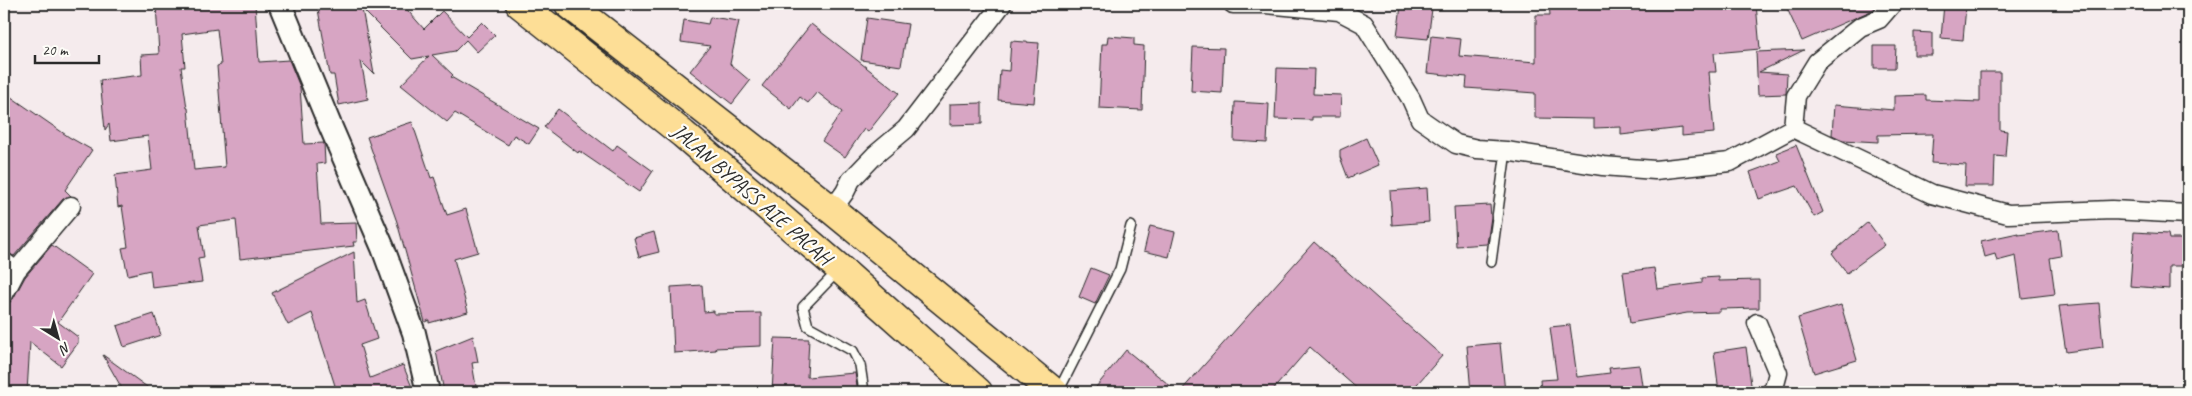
<svg xmlns="http://www.w3.org/2000/svg" width="2192" height="396" viewBox="0 0 2192 396" font-family="Caveat,sans-serif">
<style>
.building{fill:#d7a5c3;stroke:#2b2b2b;fill-rule:evenodd}
.lines{fill:none;stroke-linecap:round;stroke-linejoin:round}
.service-casing{stroke:#2b2b2b;stroke-width:12}
.minor-casing{stroke:#2b2b2b;stroke-width:21}
.tertiary-casing{stroke:#2b2b2b;stroke-width:26}
.trunk-casing{stroke:#2b2b2b;stroke-width:31}
.service{stroke:#fdfcf7;stroke-width:9}
.minor{stroke:#fdfcf7;stroke-width:18}
.tertiary{stroke:#fdfcf7;stroke-width:22}
.trunk{stroke:#fdde96;stroke-width:28}
.labels{text-anchor:middle;dominant-baseline:central;stroke-width:4.5;stroke-linejoin:round;paint-order:stroke}
.street-label{font-size:21px;fill:#2b2b2b;stroke:#fdfcf7}
</style>
<rect width="100%" height="100%" fill="#f5ebed"/>
<filter id="ink" filterUnits="userSpaceOnUse"><feTurbulence type="fractalNoise" baseFrequency=".02" numOctaves="2"/><feDisplacementMap in="SourceGraphic" scale="10" xChannelSelector="R" yChannelSelector="G"/><feConvolveMatrix kernelMatrix="1 2 1 2 8 2 1 2 1" color-interpolation-filters="sRGB"/></filter>
<g filter="url(#ink)">
<path class="building" d="M 156,4 L 177,4 L 178,8 L 206,4 L 255,4 L 259,62 L 289,60 L 300,87 L 304,144 L 324,143 L 325,163 L 317,164 L 321,224 L 356,223 L 357,242 L 353,242 L 354,246 L 240,259 L 236,220 L 199,225 L 204,257 L 198,258 L 202,282 L 152,288 L 150,270 L 128,275 L 122,248 L 128,247 L 122,206 L 118,207 L 115,175 L 152,170 L 148,136 L 111,141 L 109,124 L 105,130 L 100,80 L 142,75 L 141,55 L 159,54 ZM 217,29 L 221,65 L 217,66 L 225,167 L 194,170 L 188,108 L 187,108 L 181,67 L 185,67 L 182,34 Z
M 317,4 L 402,4 L 424,29 L 442,11 L 467,37 L 482,22 L 495,35 L 477,52 L 466,40 L 455,51 L 432,55 L 453,75 L 451,77 L 539,129 L 529,144 L 514,135 L 508,145 L 455,113 L 447,122 L 401,85 L 429,56 L 412,59 L 362,9 L 374,74 L 361,61 L 368,99 L 339,105 L 334,75 L 330,75 Z
M 1549,4 L 1756,4 L 1760,49 L 1714,53 L 1716,72 L 1709,72 L 1714,133 L 1682,136 L 1682,128 L 1621,135 L 1621,127 L 1594,128 L 1594,119 L 1535,118 L 1535,93 L 1466,88 L 1467,77 L 1427,73 L 1431,36 L 1461,39 L 1459,56 L 1536,62 L 1536,15 L 1550,15 Z
M 1785,4 L 1878,4 L 1873,10 L 1802,41 Z
M 1944,4 L 1966,6 L 1963,40 L 1941,38 Z
M 1401,6 L 1432,9 L 1428,39 L 1397,36 Z
M 710,17 L 739,21 L 730,64 L 750,81 L 732,104 L 690,71 L 710,46 L 681,42 L 684,20 L 708,24 Z
M 867,18 L 908,24 L 901,66 L 861,60 Z
M 811,24 L 899,93 L 868,132 L 864,129 L 845,157 L 822,141 L 842,112 L 817,92 L 808,103 L 800,97 L 791,109 L 762,86 Z
M 1914,32 L 1932,33 L 1932,55 L 1914,55 Z
M 1108,36 L 1134,38 L 1134,45 L 1144,46 L 1142,110 L 1099,108 L 1102,44 L 1107,44 Z
M 1011,41 L 1039,43 L 1034,103 L 998,100 L 1000,70 L 1009,71 Z
M 1874,46 L 1896,46 L 1895,68 L 1874,68 Z
M 1193,47 L 1224,48 L 1222,93 L 1191,91 Z
M 1804,50 L 1759,72 L 1787,74 L 1786,94 L 1758,95 L 1756,52 Z
M 1277,68 L 1314,69 L 1313,94 L 1341,95 L 1340,117 L 1312,117 L 1312,120 L 1275,119 Z
M 1980,72 L 2000,72 L 2000,130 L 2007,131 L 2005,157 L 1995,156 L 1994,186 L 1965,186 L 1966,165 L 1931,163 L 1933,134 L 1878,135 L 1878,142 L 1843,140 L 1832,135 L 1834,105 L 1894,110 L 1894,96 L 1926,95 L 1926,100 L 1980,102 Z
M 4,92 L 69,137 L 92,150 L 65,190 L 71,196 L 63,199 L 14,256 L 4,252 Z
M 1235,102 L 1269,104 L 1267,143 L 1234,141 Z
M 982,103 L 982,124 L 950,125 L 950,104 Z
M 558,109 L 613,151 L 617,145 L 653,171 L 639,192 L 579,151 L 578,153 L 544,127 Z
M 412,122 L 431,178 L 434,177 L 447,215 L 466,209 L 478,252 L 454,259 L 468,312 L 429,323 L 429,320 L 425,322 L 397,222 L 367,137 Z
M 1366,138 L 1378,165 L 1348,178 L 1340,157 L 1340,150 Z
M 1796,145 L 1823,212 L 1814,217 L 1797,186 L 1759,199 L 1750,172 L 1780,161 L 1776,153 Z
M 1427,188 L 1429,222 L 1392,225 L 1390,191 Z
M 1490,205 L 1491,217 L 1487,244 L 1456,246 L 1454,207 Z
M 1868,222 L 1885,245 L 1847,273 L 1832,253 Z
M 1150,226 L 1175,232 L 1169,257 L 1144,251 Z
M 2058,230 L 2061,256 L 2050,258 L 2055,294 L 2022,298 L 2016,256 L 1997,261 L 1995,254 L 1985,257 L 1981,241 L 2018,233 L 2018,235 Z
M 654,232 L 659,252 L 639,257 L 634,238 Z
M 2134,232 L 2168,234 L 2169,239 L 2187,239 L 2188,266 L 2169,266 L 2169,289 L 2130,286 Z
M 1314,242 L 1442,356 L 1410,392 L 1361,392 L 1310,347 L 1271,392 L 1180,392 Z
M 52,245 L 92,274 L 58,322 L 78,337 L 78,343 L 61,366 L 30,342 L 27,392 L 4,392 L 4,305 L 13,299 L 25,277 Z
M 354,252 L 357,303 L 365,300 L 377,339 L 360,345 L 370,378 L 403,365 L 414,392 L 337,392 L 312,313 L 288,325 L 272,293 Z
M 1091,268 L 1109,275 L 1095,304 L 1079,297 Z
M 1654,268 L 1657,289 L 1702,283 L 1702,278 L 1719,277 L 1719,281 L 1759,280 L 1759,308 L 1720,309 L 1720,312 L 1687,313 L 1630,323 L 1623,272 Z
M 702,285 L 704,312 L 714,311 L 714,314 L 761,313 L 761,346 L 715,348 L 716,350 L 674,353 L 671,287 Z
M 2099,303 L 2103,347 L 2066,352 L 2059,306 Z
M 1841,305 L 1857,360 L 1814,373 L 1798,318 Z
M 154,314 L 161,335 L 124,347 L 117,326 Z
M 1570,325 L 1577,377 L 1610,373 L 1609,368 L 1639,365 L 1643,392 L 1541,392 L 1540,380 L 1557,379 L 1550,327 Z
M 473,336 L 478,362 L 472,363 L 477,392 L 444,392 L 436,351 Z
M 775,338 L 809,339 L 807,377 L 855,373 L 858,392 L 772,392 Z
M 1500,343 L 1505,392 L 1471,392 L 1467,346 Z
M 1746,347 L 1752,392 L 1719,392 L 1714,352 Z
M 1126,350 L 1178,392 L 1092,392 Z
M 103,355 L 154,392 L 124,392 Z"/>
<g class="lines">
<defs>
<path id="service" d="M 1491,262 L 1506,151
M 838,271 L 803,307 L 808,326 L 853,351 L 860,365 L 864,392
M 1058,392 L 1120,269 L 1131,226"/>
<path id="minor" d="M 1233,4 L 1266,4 L 1339,11 L 1364,24 L 1411,99 L 1420,119 L 1456,144 L 1477,149 L 1506,151 L 1603,166 L 1655,170 L 1730,162 L 1793,128 L 1932,194 L 2008,214 L 2112,210 L 2188,214
M 1793,128 L 1796,96 L 1817,62 L 1860,27 L 1879,19 L 1892,4
M 832,210 L 845,192 L 851,180 L 875,155 L 906,129 L 1002,4
M 4,262 L 16,271 L 4,294
M 16,271 L 71,206
M 1757,323 L 1778,373 L 1774,388 L 1771,392"/>
<path id="tertiary" d="M 280,4 L 329,123 L 383,248 L 414,333 L 428,392"/>
<path id="trunk" d="M 520,4 L 683,134 L 839,268 L 978,392
M 569,4 L 832,210 L 1054,392"/>
</defs>
<use href="#service" class="service-casing"/>
<use href="#minor" class="minor-casing"/>
<use href="#tertiary" class="tertiary-casing"/>
<use href="#trunk" class="trunk-casing"/>
<use href="#service" class="service"/>
<use href="#minor" class="minor"/>
<use href="#tertiary" class="tertiary"/>
<use href="#trunk" class="trunk"/>
</g>
</g>
<g class="labels">
<g class="street-label">
<text transform="translate(752 194) rotate(41)">JALAN BYPASS AIE PACAH</text>
</g>
</g>
<rect width="2192" height="396" fill="none" stroke="#fdfcf7" stroke-width="20"/>
<rect x="10" y="10" width="2172" height="376" fill="none" stroke="#2b2b2b" stroke-width="2" filter="url(#ink)"/>
<g transform="translate(58 338) rotate(143)" stroke="#fdfcf7" stroke-width="4" paint-order="stroke">
<path d="M0-4L9 19L0 12L-9 19Z" fill="#2b2b2b"/>
<text y="-8" font-size="14" font-weight="bold" text-anchor="middle" fill="#2b2b2b">N</text>
</g>
<path d="M35 55v8h64v-8" fill="none" stroke="#2b2b2b" stroke-width="2.5"/>
<text x="42" y="55" font-size="15" fill="#2b2b2b" stroke="#fdfcf7" stroke-width="4" paint-order="stroke">20 m</text>
</svg>
